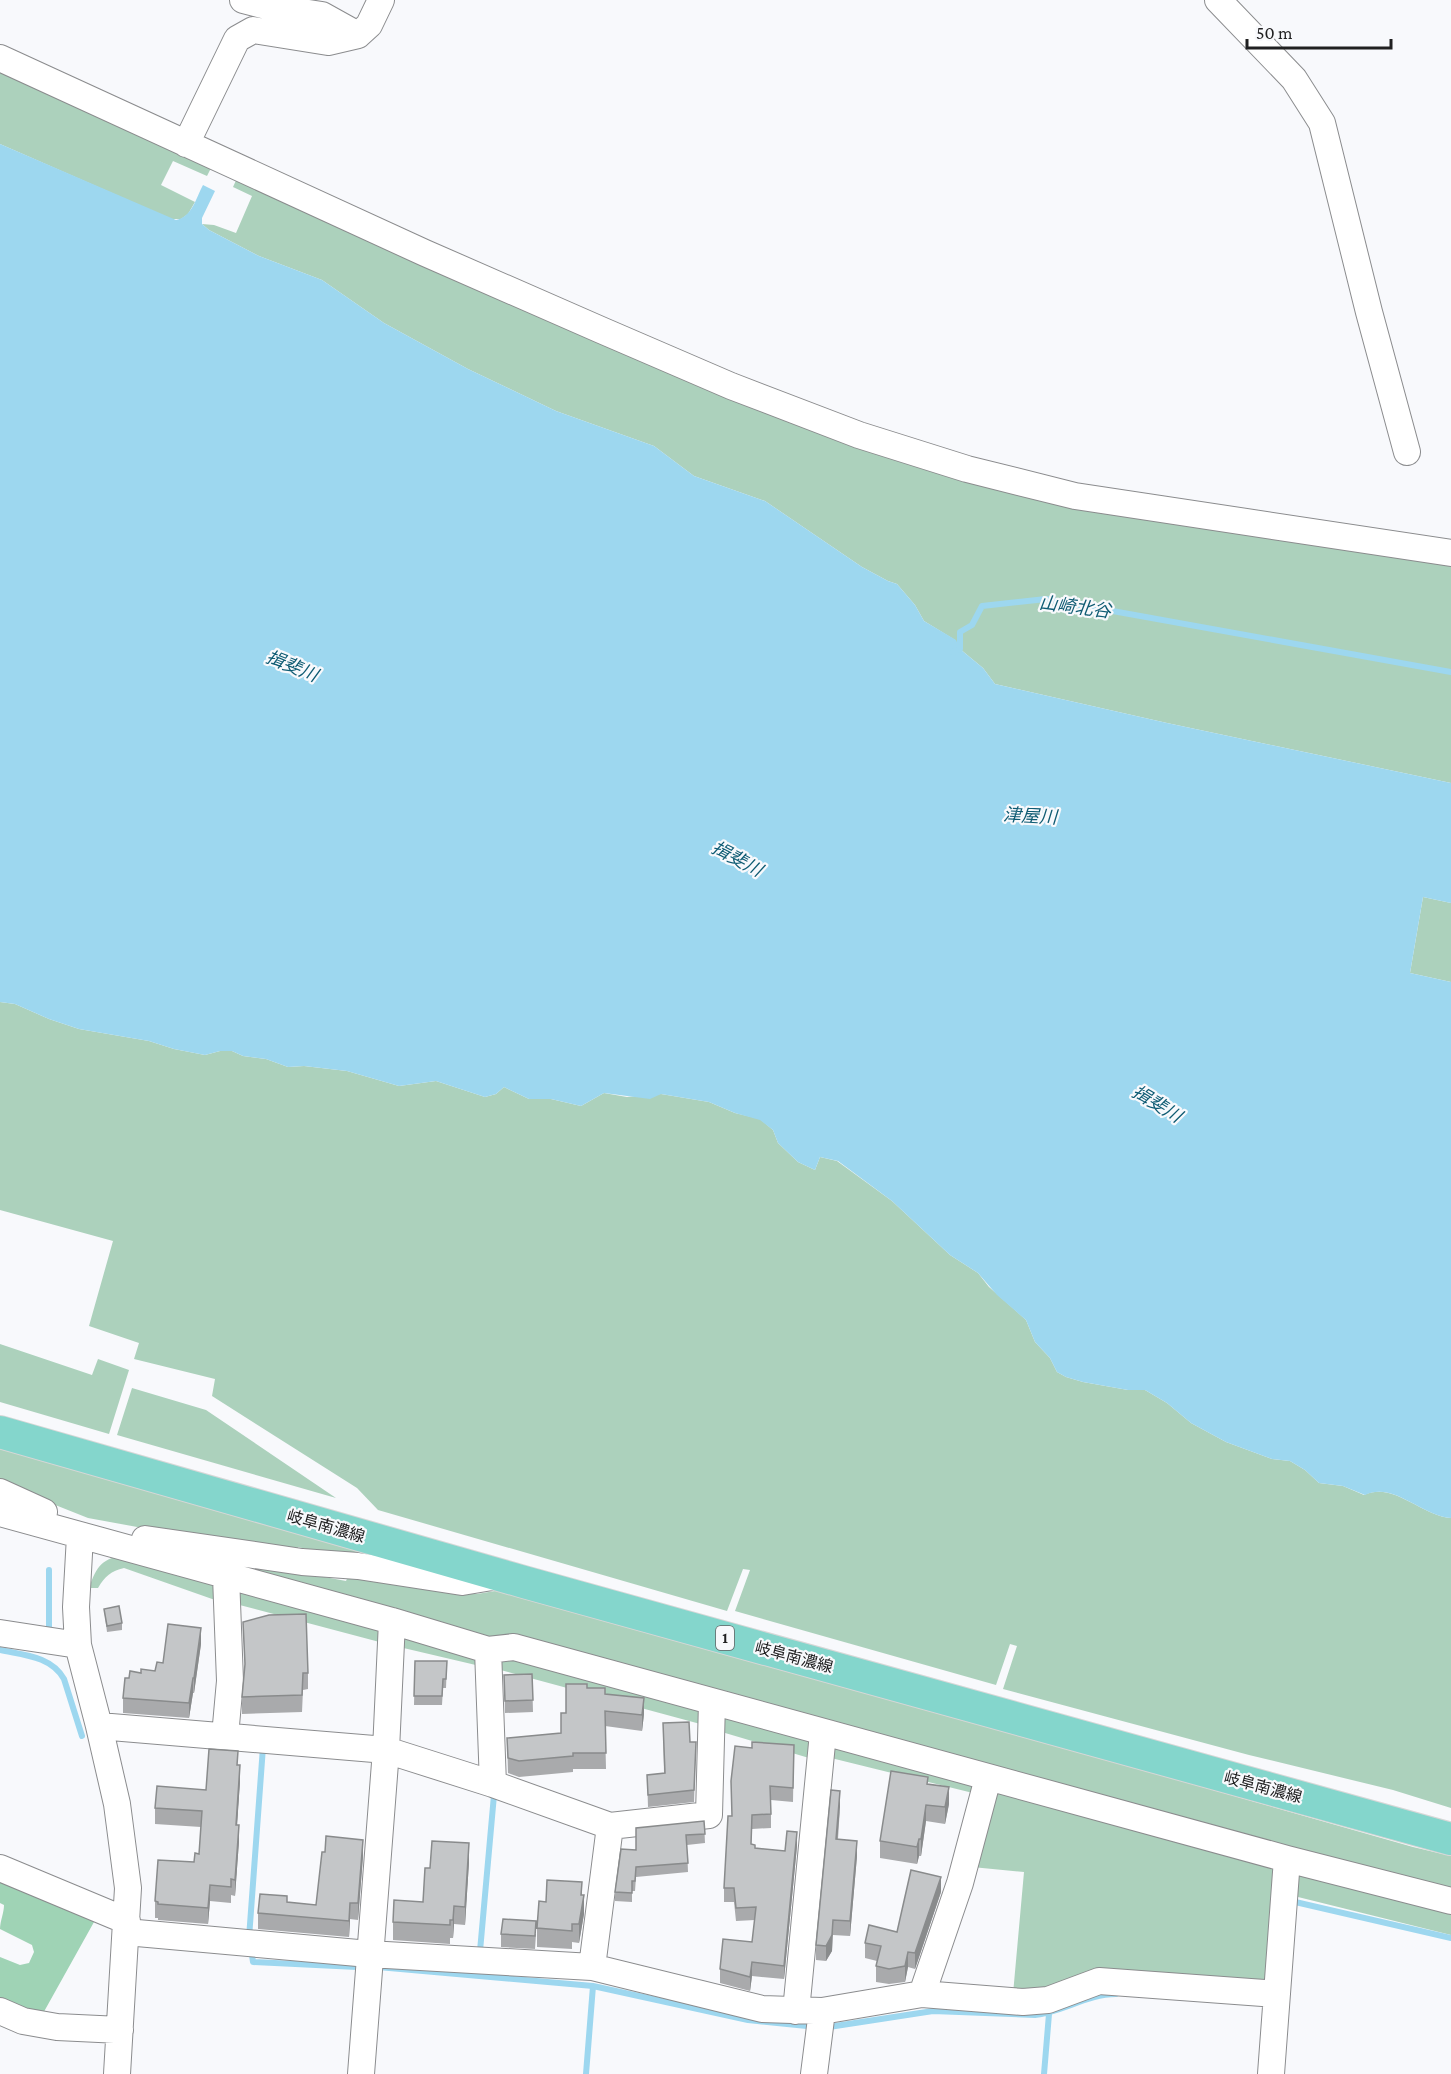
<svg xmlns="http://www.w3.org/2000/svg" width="1451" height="2074" viewBox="0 0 1451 2074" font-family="'Crimson Pro','Noto Sans JP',serif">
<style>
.green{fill:#acd1bc}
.forest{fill:#9fd3b5}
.water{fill:#9dd7ef}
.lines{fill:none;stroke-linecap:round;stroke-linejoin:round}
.stream{stroke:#9dd7ef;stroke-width:6}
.minor-casing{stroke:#8b8c8e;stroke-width:28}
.major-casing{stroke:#d7d7d7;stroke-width:34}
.minor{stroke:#fff;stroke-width:26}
.major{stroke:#84d6cc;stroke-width:32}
.wall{fill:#a9aaac}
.shaded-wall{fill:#898b8c}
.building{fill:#c4c6c8;stroke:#898b8c;stroke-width:1.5}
.labels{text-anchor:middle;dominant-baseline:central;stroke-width:4.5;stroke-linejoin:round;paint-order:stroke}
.shield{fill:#f8f9fc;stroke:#616163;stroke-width:1.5}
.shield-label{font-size:15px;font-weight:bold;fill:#202021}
.street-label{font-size:16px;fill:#202021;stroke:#f8f9fc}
.water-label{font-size:18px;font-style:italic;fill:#0e5b73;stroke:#f8f9fc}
</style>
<rect width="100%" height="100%" fill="#f8f9fc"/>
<path class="green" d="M 0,71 L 213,164 L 207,176 L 173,161 L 161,185 L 195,202 L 188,214 L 181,219 L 171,219 L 0,144 Z
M 238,176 L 849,442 L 1451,563 L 1451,783 L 1167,723 L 995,684 L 983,668 L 960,649 L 955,640 L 924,621 L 915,605 L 897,584 L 888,581 L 862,567 L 765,501 L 694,476 L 654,446 L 556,411 L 468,369 L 384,323 L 322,280 L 259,256 L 209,230 L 202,224 L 214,225 L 236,233 L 252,196 L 233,187 Z
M 1423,897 L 1451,903 L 1451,982 L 1410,973 Z
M 0,1002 L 15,1004 L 49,1019 L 79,1029 L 149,1041 L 174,1049 L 205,1055 L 220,1051 L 232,1051 L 243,1056 L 266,1059 L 288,1067 L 304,1066 L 347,1071 L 399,1086 L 436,1081 L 485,1097 L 496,1094 L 504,1087 L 529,1099 L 551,1099 L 581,1106 L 604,1093 L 627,1097 L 661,1094 L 709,1102 L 735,1113 L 760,1119 L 773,1130 L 778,1143 L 798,1162 L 815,1170 L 820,1157 L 837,1161 L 892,1201 L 950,1255 L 978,1273 L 989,1287 L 1026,1320 L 1035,1342 L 1050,1358 L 1057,1372 L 1066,1377 L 1083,1382 L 1128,1390 L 1145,1390 L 1167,1403 L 1191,1423 L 1226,1442 L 1272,1459 L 1290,1461 L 1305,1470 L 1319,1483 L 1343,1486 L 1364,1495 C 1393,1481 1422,1516 1451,1518 L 1451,1808 L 1393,1790 L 1249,1755 L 1003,1689 L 1017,1646 L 1010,1644 L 996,1685 L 735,1611 L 750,1570 L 743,1569 L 727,1611 L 378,1510 L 357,1488 L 212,1396 L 215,1379 L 134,1359 L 139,1343 L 89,1326 L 113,1241 L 0,1210 Z
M 0,1344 L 92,1375 L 98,1359 L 129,1370 L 109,1434 L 0,1402 Z
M 132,1388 L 206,1410 L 336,1498 L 117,1435 Z
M 0,1443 L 454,1573 L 371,1564 L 298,1547 L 296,1556 L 88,1518 L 0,1483 Z
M 132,1541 L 346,1581 L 350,1572 L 477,1594 L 507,1589 L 1413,1847 L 1451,1856 L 1451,1894 L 478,1638 Z
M 126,1554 L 210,1577 L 216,1588 L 215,1600 L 124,1568 C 111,1571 105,1576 98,1588 L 89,1588 C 97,1565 102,1559 126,1554 Z
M 235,1587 L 381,1626 L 387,1644 L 232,1603 Z
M 404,1632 L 473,1652 L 480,1666 L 395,1646 Z
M 500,1657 L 698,1704 L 704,1725 L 493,1668 Z
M 723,1713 L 803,1736 L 811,1745 L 809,1758 L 715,1730 Z
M 834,1745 L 973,1783 L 977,1794 L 827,1757 Z
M 996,1789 L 1269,1863 L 1276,1875 L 1274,1913 L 1265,1980 L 1254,1986 L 1013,1994 L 1024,1872 L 972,1867 Z
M 1298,1870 L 1451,1910 L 1451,1935 L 1290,1895 Z"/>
<path class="forest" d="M 0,1877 L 71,1908 L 94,1922 L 41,2017 L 0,2002 L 0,1957 L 20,1965 L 29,1963 L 34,1952 L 32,1945 L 0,1929 C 0,1921 4,1913 4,1905 L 0,1903 Z"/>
<path class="water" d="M 0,144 L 176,220 C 192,217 196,198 203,185 L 215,191 L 202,218 L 202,224 L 209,230 L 259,256 L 322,280 L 384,323 L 468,369 L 556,411 L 654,446 L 694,476 L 765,501 L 862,567 L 888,581 L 897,584 L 915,605 L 924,621 L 956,640 L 960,649 L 983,668 L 995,684 L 1167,723 L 1451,783 L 1451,903 L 1423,897 L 1410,973 L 1451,982 L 1451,1518 C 1422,1516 1393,1481 1365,1495 L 1343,1486 L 1319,1483 L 1305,1470 L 1290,1461 L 1272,1459 L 1226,1442 L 1191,1423 L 1167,1403 L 1145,1390 L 1128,1390 L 1083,1382 L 1066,1377 L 1057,1372 L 1050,1358 L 1035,1342 L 1026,1320 L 997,1295 L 978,1273 L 950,1255 L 892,1201 L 838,1161 L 820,1157 L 815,1170 L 798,1162 L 778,1143 L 773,1130 L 760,1120 L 735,1113 L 709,1102 L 661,1094 L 650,1099 L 604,1093 L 581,1106 L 551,1099 L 529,1099 L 504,1087 L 496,1094 L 485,1097 L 436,1081 L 399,1086 L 347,1071 L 304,1066 L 288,1067 L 266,1059 L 243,1056 L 232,1051 L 220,1051 L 205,1055 L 174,1049 L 149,1041 L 79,1029 L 49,1019 L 15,1004 L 0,1002 Z"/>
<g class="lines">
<path class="stream" d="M 953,652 L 960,649 L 960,632 L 972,625 L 982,606 L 1046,599 L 1451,672
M 49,1570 L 49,1631
M 0,1650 C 23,1655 51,1656 64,1679 L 82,1736
M 1291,1901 L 1451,1938
M 249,1938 L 263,1747
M 480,1951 L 494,1795
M 252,1955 L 253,1962 L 357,1967
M 378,1967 L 593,1986 L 748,2020 L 807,2026
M 829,2027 L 933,2011 L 1035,2015 C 1062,2012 1088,1994 1116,1994
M 586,2074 L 593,1986
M 1044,2074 L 1049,2014"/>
<defs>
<path id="minor" d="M 243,0 L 274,8 L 322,15 L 358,35
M 1218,0 L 1294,79 L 1322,123 L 1369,312 L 1407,452
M 0,58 L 425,253 L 601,330 L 731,386 L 859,435 L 967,469 L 1075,496 L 1451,553
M 186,144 L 237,39 L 253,30 L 328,42 L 358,35 L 369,25 L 381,0
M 0,1492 L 44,1512
M 0,1513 L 392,1621 L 488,1650 L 514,1647 L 1287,1859 L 1451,1901
M 80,1536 L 76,1607 L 78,1645 L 99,1726 L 117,1804 L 128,1888 L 117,2074
M 145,1539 L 302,1562 L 358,1566 L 462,1582 L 498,1576
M 0,1633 L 78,1645
M 488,1650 L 493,1784
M 99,1726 L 386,1750 L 493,1784 L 610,1826 L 592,1967
M 225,1736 L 230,1681 L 226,1576
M 610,1826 L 709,1815 L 712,1702
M 0,1868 L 127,1921
M 126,1932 L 369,1954 L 592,1967 L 762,2009 L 822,2011 L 814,2074
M 922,1994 L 960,1883 L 988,1778
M 0,2011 L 23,2021 L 57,2027 L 120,2030
M 796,2011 L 823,1733
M 822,2011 L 922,1994 L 1023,2002 L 1048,2000 L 1099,1981 L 1277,1994
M 361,2074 L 386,1750 L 392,1621
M 1271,2074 L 1287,1859"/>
<path id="major" d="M 0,1432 L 524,1582 L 1451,1839"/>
</defs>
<use href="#minor" class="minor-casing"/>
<use href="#major" class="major-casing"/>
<use href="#minor" class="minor"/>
<use href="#major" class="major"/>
</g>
<path class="wall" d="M 104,1609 L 122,1623 L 122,1630 L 107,1632 Z
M 243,1622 L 308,1673 L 308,1689 L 303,1690 L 302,1712 L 242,1714 L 242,1697 L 245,1669 Z
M 201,1644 L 194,1693 L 193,1693 L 189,1718 L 123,1713 L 123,1698 L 129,1678 L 141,1673 L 155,1671 L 163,1663 Z
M 415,1661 L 447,1661 L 446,1688 L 443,1688 L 442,1705 L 414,1705 Z
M 532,1674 L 533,1712 L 505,1713 L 504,1675 Z
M 587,1688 L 605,1694 L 644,1714 L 642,1731 L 605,1726 L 606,1769 L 573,1769 L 573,1772 L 519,1777 L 508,1773 L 507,1738 L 561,1733 L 566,1713 Z
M 663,1723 L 690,1742 L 696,1742 L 694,1802 L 648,1807 L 647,1775 L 664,1773 Z
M 794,1745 L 793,1802 L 771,1800 L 771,1828 L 752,1829 L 751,1844 L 755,1848 L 785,1851 L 797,1846 L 784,1979 L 752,1976 L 750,1991 L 720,1983 L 720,1969 L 752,1942 L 755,1920 L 736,1921 L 734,1902 L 724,1902 L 724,1888 L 732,1816 L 731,1781 L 752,1748 Z
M 238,1765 L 240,1781 L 237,1825 L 239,1841 L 235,1896 L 231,1895 L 231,1903 L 210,1901 L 208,1924 L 158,1920 L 158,1918 L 155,1918 L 155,1901 L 194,1862 L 199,1854 L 201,1827 L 155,1824 L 155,1808 L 206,1790 Z
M 928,1784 L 949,1804 L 945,1824 L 926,1821 L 921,1856 L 919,1856 L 917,1864 L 880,1858 L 880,1841 Z
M 840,1807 L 838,1839 L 857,1856 L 850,1936 L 833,1935 L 832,1951 L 826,1961 L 816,1960 L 816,1945 Z
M 704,1821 L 705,1843 L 687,1845 L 688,1872 L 636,1877 L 635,1891 L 632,1891 L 632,1902 L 615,1901 L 615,1892 L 636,1850 Z
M 363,1856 L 358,1920 L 350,1919 L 349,1937 L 258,1929 L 258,1913 L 287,1902 L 316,1905 Z
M 469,1862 L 465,1925 L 454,1924 L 453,1938 L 450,1938 L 450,1944 L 393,1940 L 393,1922 L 423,1902 L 430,1868 Z
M 941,1892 L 915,1969 L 908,1967 L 905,1982 L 889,1984 L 876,1982 L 876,1966 L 877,1961 L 865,1958 L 865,1943 L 897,1932 Z
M 582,1895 L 584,1914 L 579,1943 L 572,1942 L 572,1949 L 537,1947 L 537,1928 L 546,1902 Z
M 501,1934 L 536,1934 L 535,1949 L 501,1947 Z"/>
<path class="shaded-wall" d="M 201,1628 L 201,1644 L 194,1693 L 194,1678 Z
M 193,1678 L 193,1693 L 189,1718 L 189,1703 Z
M 644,1698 L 644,1714 L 642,1731 L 642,1715 Z
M 240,1765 L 240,1781 L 236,1841 L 236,1825 Z
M 949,1787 L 949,1804 L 945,1824 L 945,1807 Z
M 840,1791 L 840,1807 L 836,1854 L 836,1839 Z
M 926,1805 L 926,1821 L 921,1856 L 921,1839 Z
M 239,1825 L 239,1841 L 235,1896 L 235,1880 Z
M 797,1832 L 797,1846 L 784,1979 L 784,1966 Z
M 919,1839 L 919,1856 L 917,1864 L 917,1847 Z
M 363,1840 L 363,1856 L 358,1920 L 358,1903 Z
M 857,1841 L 857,1856 L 850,1936 L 850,1921 Z
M 469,1843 L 469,1862 L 465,1925 L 465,1907 Z
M 941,1877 L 941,1892 L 915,1969 L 915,1953 Z
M 582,1882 L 582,1901 L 584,1895 L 584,1914 L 579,1943 L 579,1924 Z
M 210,1885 L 210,1901 L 208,1924 L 208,1908 Z
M 350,1903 L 350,1919 L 349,1937 L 349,1921 Z
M 454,1906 L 454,1924 L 453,1938 L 453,1920 Z
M 833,1920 L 832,1951 L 826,1961 L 826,1946 Z
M 908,1952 L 908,1967 L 905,1982 L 905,1966 Z
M 752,1962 L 752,1976 L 750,1991 L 750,1977 Z"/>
<path class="building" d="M 119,1606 L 122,1623 L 107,1626 L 104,1609 Z
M 306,1614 L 308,1673 L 303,1673 L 302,1695 L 242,1697 L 245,1664 L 243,1622 L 269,1615 Z
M 168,1624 L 201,1628 L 194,1678 L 193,1678 L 189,1703 L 123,1698 L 125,1678 L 129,1678 L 130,1671 L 141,1673 L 141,1669 L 155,1671 L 157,1662 L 163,1663 Z
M 415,1661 L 447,1661 L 446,1679 L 443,1679 L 442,1696 L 414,1696 Z
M 532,1674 L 533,1700 L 505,1701 L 504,1675 Z
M 566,1684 L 587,1684 L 587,1688 L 605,1688 L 605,1694 L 644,1698 L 642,1715 L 605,1711 L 606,1753 L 573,1753 L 573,1756 L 519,1761 L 508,1758 L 507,1738 L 561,1733 L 561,1713 L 566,1713 Z
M 689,1722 L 690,1742 L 696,1742 L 694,1790 L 648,1795 L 647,1775 L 665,1773 L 663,1723 Z
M 752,1742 L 794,1745 L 793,1788 L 770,1786 L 771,1814 L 752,1815 L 751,1844 L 755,1845 L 755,1848 L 785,1851 L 787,1831 L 797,1832 L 784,1966 L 752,1962 L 750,1977 L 720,1969 L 723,1939 L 752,1942 L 756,1907 L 736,1908 L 734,1888 L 724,1888 L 728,1816 L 732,1816 L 731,1781 L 735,1746 L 752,1748 Z
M 209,1749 L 238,1751 L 237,1765 L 240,1765 L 236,1825 L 239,1825 L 235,1880 L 231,1879 L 231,1887 L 210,1885 L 208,1908 L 158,1904 L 158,1902 L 155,1901 L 158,1860 L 194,1862 L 195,1853 L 199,1854 L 202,1811 L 155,1808 L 157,1786 L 206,1790 Z
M 891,1771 L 928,1777 L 927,1784 L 949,1787 L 945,1807 L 926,1805 L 921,1839 L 919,1839 L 917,1847 L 880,1841 Z
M 831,1790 L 840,1791 L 836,1839 L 857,1841 L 850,1921 L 833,1920 L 832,1935 L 826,1946 L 816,1945 Z
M 704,1821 L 705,1834 L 686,1835 L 688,1863 L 636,1867 L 635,1881 L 632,1881 L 632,1893 L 615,1892 L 621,1849 L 636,1850 L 636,1828 Z
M 326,1836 L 363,1840 L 358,1903 L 350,1903 L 349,1921 L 258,1913 L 260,1894 L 287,1896 L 287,1902 L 316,1905 L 322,1852 L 325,1852 Z
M 432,1841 L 469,1843 L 465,1907 L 454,1906 L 453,1920 L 450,1920 L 450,1925 L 393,1922 L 394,1900 L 423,1902 L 425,1868 L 430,1868 Z
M 911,1870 L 941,1877 L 915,1953 L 908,1952 L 905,1966 L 889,1969 L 876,1966 L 881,1946 L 865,1943 L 869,1925 L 897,1932 Z
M 547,1880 L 582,1882 L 581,1895 L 584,1895 L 579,1924 L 572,1924 L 572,1931 L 537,1928 L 539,1901 L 546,1902 Z
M 503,1919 L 536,1921 L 535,1936 L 501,1934 Z"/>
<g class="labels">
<rect class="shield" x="716" y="1626" width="18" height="24" rx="4.5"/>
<g class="shield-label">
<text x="725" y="1638">1</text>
</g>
<g class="street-label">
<text transform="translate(326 1526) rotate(16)">岐阜南濃線</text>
<text transform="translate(794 1657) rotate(15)">岐阜南濃線</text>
<text transform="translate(1263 1787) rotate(15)">岐阜南濃線</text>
</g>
<g class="water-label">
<text transform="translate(1075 607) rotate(7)">山崎北谷</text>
<text transform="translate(292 666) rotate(22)">揖斐川</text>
<text transform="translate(1030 816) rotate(3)">津屋川</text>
<text transform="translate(737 859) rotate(28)">揖斐川</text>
<text transform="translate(1157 1104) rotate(31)">揖斐川</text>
</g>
</g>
<path d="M1247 39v9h144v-9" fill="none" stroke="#202021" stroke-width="3"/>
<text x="1256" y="39" font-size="18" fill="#202021" stroke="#f8f9fc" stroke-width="4.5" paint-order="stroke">50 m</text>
</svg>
